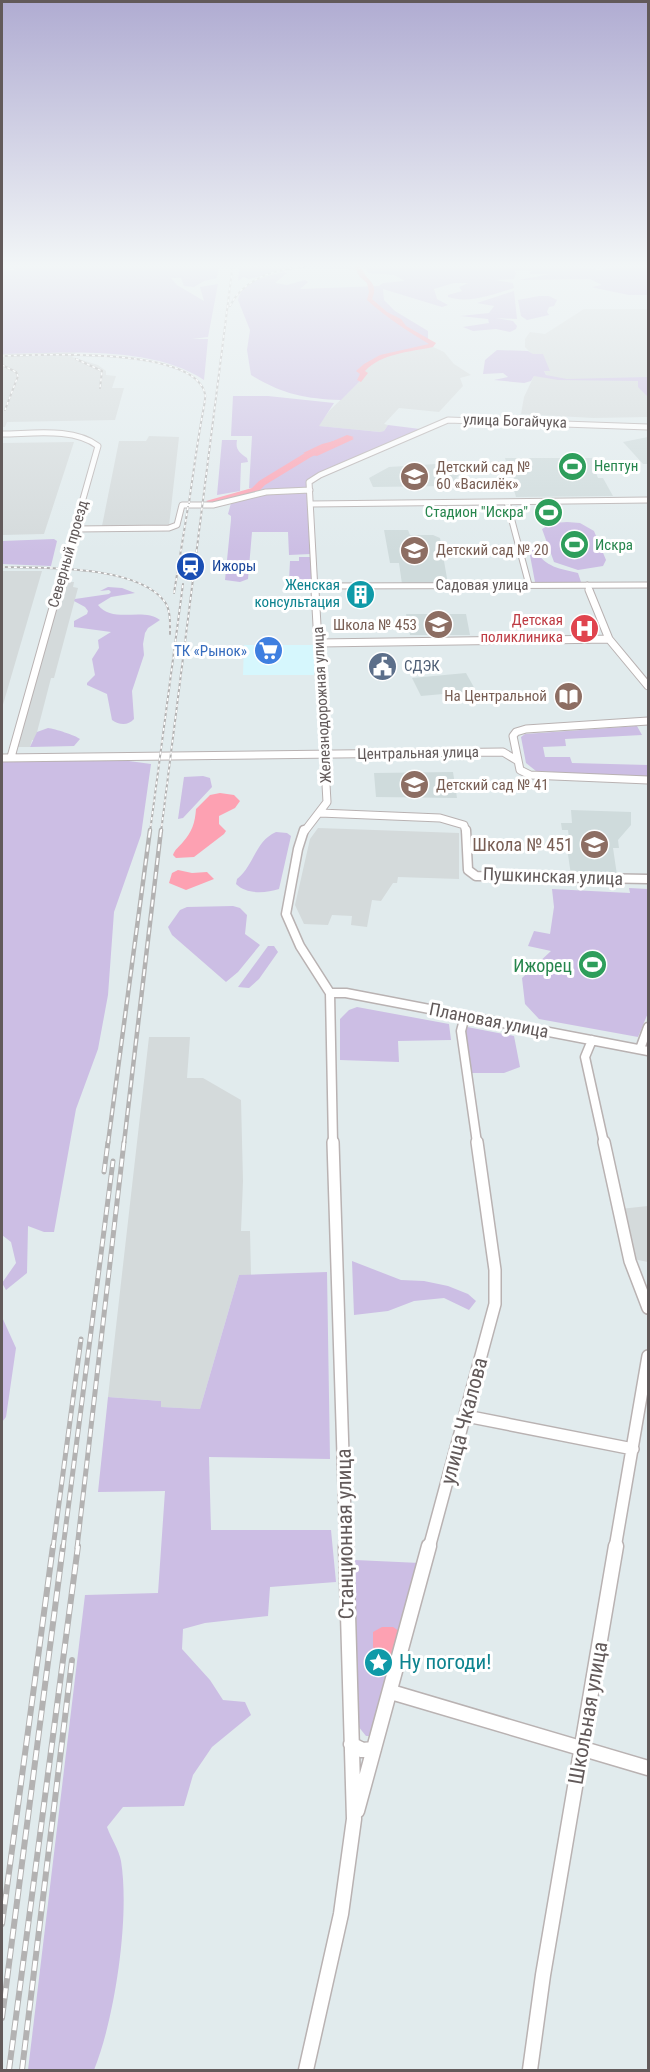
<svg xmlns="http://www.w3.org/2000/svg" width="650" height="2072" viewBox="0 0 650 2072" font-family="'Roboto Condensed',sans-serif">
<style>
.commercial{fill:#d6f7fd}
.industrial{fill:#d4dadb}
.education{fill:#cfdbdc}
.green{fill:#ccbee4}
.water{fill:#fda1b2}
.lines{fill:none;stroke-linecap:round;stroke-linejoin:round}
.river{fill:#fda1b2;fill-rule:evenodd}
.minor-far4-casing{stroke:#b9b2b2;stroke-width:7}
.minor-far3-casing{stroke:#b9b2b2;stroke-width:9}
.minor-far2-casing{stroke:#b9b2b2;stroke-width:11}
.minor-far1-casing{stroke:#b9b2b2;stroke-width:14}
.minor-casing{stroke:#b9b2b2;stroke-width:17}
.minor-far4{stroke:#fff;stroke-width:5}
.minor-far3{stroke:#fff;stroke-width:7}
.minor-far2{stroke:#fff;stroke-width:8}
.minor-far1{stroke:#fff;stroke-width:11}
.minor{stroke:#fff;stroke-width:14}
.rail-far3-casing{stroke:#b3b2b2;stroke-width:2}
.rail-far2-casing{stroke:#b3b2b2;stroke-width:4.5}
.rail-far1-casing{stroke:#b3b2b2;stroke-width:5}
.rail-casing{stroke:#b3b2b2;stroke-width:6}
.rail-far3{stroke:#fff;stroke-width:1.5;stroke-dasharray:3;stroke-linecap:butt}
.rail-far2{stroke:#fff;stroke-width:2;stroke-dasharray:7;stroke-linecap:butt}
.rail-far1{stroke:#fff;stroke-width:3;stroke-dasharray:8;stroke-linecap:butt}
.rail{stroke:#fff;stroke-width:4;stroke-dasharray:10;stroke-linecap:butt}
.labels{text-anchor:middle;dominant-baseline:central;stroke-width:6;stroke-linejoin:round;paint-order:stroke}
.far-street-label{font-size:15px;fill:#625a5a;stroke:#fff}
.far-leisure-label{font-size:15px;fill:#27864d;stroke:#fff;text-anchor:start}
.far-education-label{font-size:15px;fill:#785e54;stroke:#fff;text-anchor:start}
.far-transit-label{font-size:15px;fill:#164399;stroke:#fff;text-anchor:start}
.far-culture-label{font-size:15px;fill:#0d838f;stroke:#fff;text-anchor:end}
.far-health-label{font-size:15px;fill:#be3a42;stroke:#fff;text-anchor:end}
.far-shop-label{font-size:15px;fill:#366cbe;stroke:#fff;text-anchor:end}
.far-service-label{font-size:15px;fill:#4e5e75;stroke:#fff;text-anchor:start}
.education-label{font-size:18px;fill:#785e54;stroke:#fff;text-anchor:end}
.street-label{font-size:18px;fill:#625a5a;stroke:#fff}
.leisure-label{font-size:18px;fill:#27864d;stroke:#fff;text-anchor:end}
.near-street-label{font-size:21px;fill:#625a5a;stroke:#fff}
.near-culture-label{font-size:21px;fill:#0d838f;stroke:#fff;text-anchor:start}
</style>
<rect width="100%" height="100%" fill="#e1ebed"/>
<path class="commercial" d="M 244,645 L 316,645 L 317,672 L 314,672 L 314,675 L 243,675 Z"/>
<path class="industrial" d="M 584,309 L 648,309 L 648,381 L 639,387 L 648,397 L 648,417 L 593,418 L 521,414 L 524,397 L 534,376 L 547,376 L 544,371 L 549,371 L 525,347 L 525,339 L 530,332 L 545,334 Z
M 431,346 L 444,352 L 454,364 L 471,375 L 460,378 L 463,386 L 439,412 L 399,408 L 384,424 L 388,425 L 384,431 L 381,432 L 318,426 L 330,410 L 361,380 L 360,371 L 364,366 L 396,352 Z
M 76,352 L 72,357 L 98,365 L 106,371 L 106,375 L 116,376 L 112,388 L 124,388 L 115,420 L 7,422 L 5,427 L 2,427 L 2,354 Z
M 149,436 L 179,437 L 169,526 L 102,526 L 119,441 L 146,441 Z
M 74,442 L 44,534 L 2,535 L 2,443 Z
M 2,571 L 42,571 L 2,708 Z
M 63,582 L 74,582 L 73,587 L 78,588 L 54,678 L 51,678 L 35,740 L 32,740 L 30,747 L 17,747 Z
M 318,828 L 459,833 L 459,879 L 398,877 L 397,883 L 393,883 L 381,901 L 372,900 L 367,927 L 351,925 L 352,916 L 332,915 L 328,925 L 304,924 L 295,905 L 310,839 Z
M 149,1037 L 190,1037 L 187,1078 L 203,1078 L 241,1100 L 243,1181 L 241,1231 L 250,1231 L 251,1275 L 239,1275 L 200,1409 L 160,1407 L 161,1401 L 108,1397 Z
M 648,1206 L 648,1262 L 633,1259 L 620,1209 Z"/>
<path class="education" d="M 648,437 L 648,464 L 643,464 L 623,442 Z
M 505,458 L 594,458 L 601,472 L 596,473 L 598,478 L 603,478 L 613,496 L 516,497 Z
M 436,464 L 460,474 L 449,486 L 373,487 L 369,478 L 389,467 Z
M 384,530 L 408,530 L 410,535 L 433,535 L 440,538 L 448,584 L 402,584 L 399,563 L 390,563 Z
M 406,614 L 466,614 L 470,635 L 410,635 Z
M 466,673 L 476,691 L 421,696 L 412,678 Z
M 453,772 L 457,798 L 376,797 L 374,773 Z
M 571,810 L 631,812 L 631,825 L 618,840 L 619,848 L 613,848 L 617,875 L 571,875 L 567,848 L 570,847 L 568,830 L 562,830 L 561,823 L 572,823 Z"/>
<path class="green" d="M 117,263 L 219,263 L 217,278 L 204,281 L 194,287 L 184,286 L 181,278 L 171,278 L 177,285 L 204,301 L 200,287 L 218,284 L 208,337 L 192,339 L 208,339 L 204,380 C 152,345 61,353 2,354 L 2,269 L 14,270 L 15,268 L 2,267 L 2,264 Z
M 240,263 L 306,263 L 291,265 L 293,269 L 249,279 L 243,277 L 238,281 Z
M 554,263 L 588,263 L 566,266 L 601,270 L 619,265 L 619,263 L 644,263 L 648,267 L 648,295 L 629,295 L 595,288 L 592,287 L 602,285 L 590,279 L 519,280 L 550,274 L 529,274 L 531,271 L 514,270 L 516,273 L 514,279 L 495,280 L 513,283 L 514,288 C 494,294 469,304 448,297 L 448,295 L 462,291 L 459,287 L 468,283 L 454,283 L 434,289 L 437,299 L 448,305 L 442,307 L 383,289 L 384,300 L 395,311 L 428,331 L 428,339 L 433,343 L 431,346 L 396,352 L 364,366 L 360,371 L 364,373 L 361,380 L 341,400 C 305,399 282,394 251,375 L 247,350 L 250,330 L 238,300 C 242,280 267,276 284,272 L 287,273 L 275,283 L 287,285 L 305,280 L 308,282 L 300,289 L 379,286 L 383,283 L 405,281 L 394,275 L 368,273 L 366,266 L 358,266 L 361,270 L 324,268 C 396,255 479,271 554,263 Z
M 514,291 L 517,319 L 496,318 L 513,321 L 517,326 L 516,329 L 510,332 L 496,329 L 473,331 L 463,327 L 489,323 L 488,319 L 460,316 L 489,313 L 494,306 L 477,303 Z
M 539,296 L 549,296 L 557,300 L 554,306 L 549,307 L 547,312 L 549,315 L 527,320 L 521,316 L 518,300 Z
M 497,350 L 528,351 L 533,354 L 543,354 L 550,371 L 544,371 L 546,375 L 567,379 L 648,377 L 648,397 L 638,387 L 638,381 L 558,380 L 534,376 L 531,381 L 524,383 L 494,380 L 508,377 L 503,373 L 483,374 L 485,360 Z
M 233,396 L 268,396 L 334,403 L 319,426 L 380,432 L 384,431 L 388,425 L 420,429 L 313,476 L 307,482 L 306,488 L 266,491 L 249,488 L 252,436 L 231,436 Z
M 222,440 L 237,440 C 235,450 240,453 247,458 L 248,462 L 241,463 L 240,491 L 217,495 Z
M 305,492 L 308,495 L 311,554 L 289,555 L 288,532 L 252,532 L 248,579 L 240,582 L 225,580 L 231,520 L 231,516 L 228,514 L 231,503 L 258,494 Z
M 567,522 L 580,523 L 594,531 L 606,560 L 603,566 L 578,570 L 554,562 L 542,529 L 553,523 Z
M 54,539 L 57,541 L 51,566 L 2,564 L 2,541 Z
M 529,550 L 536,550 C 544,567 561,569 578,573 L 581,582 L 535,582 Z
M 299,557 L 311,557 L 312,583 L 299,584 L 299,581 L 289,581 L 290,561 L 299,561 Z
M 108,587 L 122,588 L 135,593 L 111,597 L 98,605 C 112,624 144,607 160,620 L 148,628 L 145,633 L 143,644 L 144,655 L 132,691 L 134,719 C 128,726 119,725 112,720 L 107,694 L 87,685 L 87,683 L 95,675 L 92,659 L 99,648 L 98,640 L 111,632 L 74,627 L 74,621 L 87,614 L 88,611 L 85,607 L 74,601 L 75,599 L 109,594 L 111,592 L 109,590 L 100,591 Z
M 637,726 L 642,735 L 565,739 L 566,746 L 543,747 L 545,757 L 570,757 L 572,763 L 648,765 L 648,777 L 536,771 L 526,763 L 521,737 L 525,734 Z
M 48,728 C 55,729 75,735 80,739 L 74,746 L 30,747 L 37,732 Z
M 114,759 L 151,764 L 141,835 L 114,912 L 108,995 L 98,1049 L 76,1109 L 54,1232 L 44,1232 L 28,1226 L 27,1273 L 6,1290 L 2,1283 L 16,1263 L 11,1242 L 2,1235 L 2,761 Z
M 203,776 L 210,778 L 212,787 L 183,818 L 178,819 L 184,777 Z
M 276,832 L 287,833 L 291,836 L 279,889 C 266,893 247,895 236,884 L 237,879 C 254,866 255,841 276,832 Z
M 629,888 L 648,889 L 648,1013 L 638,1037 L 539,1019 L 525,1004 L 522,978 L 551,951 L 528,946 L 534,931 L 550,934 L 554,907 L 552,889 L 630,893 Z
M 233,906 L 240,908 L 247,915 L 245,934 L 260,945 L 238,972 L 226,982 L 172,935 L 168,927 L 180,910 L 187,907 Z
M 268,946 L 274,946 L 278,952 L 259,979 L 249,988 L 238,987 Z
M 357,1007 L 449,1024 L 451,1040 L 398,1041 L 399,1062 L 340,1060 L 340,1019 L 349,1010 Z
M 467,1027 L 514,1036 L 520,1067 L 504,1073 L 470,1073 L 465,1031 Z
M 352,1261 L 401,1280 L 424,1281 L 448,1286 L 468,1294 L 476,1301 L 469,1310 L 444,1298 L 414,1301 L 388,1311 L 354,1315 Z
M 327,1272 L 330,1459 L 209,1457 L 211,1530 L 331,1530 L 336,1582 L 270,1587 L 268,1616 L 205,1623 L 183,1629 L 182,1649 L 210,1680 L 223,1700 L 245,1702 L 251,1715 L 212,1747 L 193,1775 L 184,1806 L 123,1807 L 107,1827 C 111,1838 119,1850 121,1861 C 130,1917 115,2018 94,2070 L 28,2070 L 85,1595 L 158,1593 L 165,1491 L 98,1492 L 108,1397 L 161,1401 L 161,1407 L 200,1409 L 239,1275 Z
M 2,1317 L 16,1348 L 6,1417 L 2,1422 Z
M 355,1560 L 420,1563 L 372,1736 L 366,1736 L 358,1726 Z"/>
<path class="water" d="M 350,437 L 354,439 L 317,456 L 303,453 L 322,444 Z
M 220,793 L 234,795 L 240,801 L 235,808 L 219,816 L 219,824 L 226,831 L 224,834 L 194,857 L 176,858 L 173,855 C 175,849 179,847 183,842 C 192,832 195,823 196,809 L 210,795 Z
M 178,870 L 192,873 L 207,872 L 214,879 L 186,890 L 169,883 L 172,873 Z
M 382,1627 L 393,1627 L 399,1631 L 392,1655 C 384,1659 377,1654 373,1647 L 373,1632 Z"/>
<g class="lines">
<path class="river" d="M 352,263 L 358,263 C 362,267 363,272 366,276 C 373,284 377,287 372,299 L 387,312 L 401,319 L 406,326 L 436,343 L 433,347 C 410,352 382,353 365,371 L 368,373 L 361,382 L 357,380 L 360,374 L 356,371 L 364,364 L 380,355 L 429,344 C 407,331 386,317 367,300 L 369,292 L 367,283 L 360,277 Z
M 347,435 L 354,437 L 311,457 L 265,485 L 258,492 L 210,504 L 206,501 L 252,488 L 259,481 L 305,453 Z"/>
<defs>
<path id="minor-far4" d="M 2,434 C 31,434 73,427 98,446 L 57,591
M 507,502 L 529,585
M 311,504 L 648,500
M 76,529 L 169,528 L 177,525 L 182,505 L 213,505 L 266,492 L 310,490
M 587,585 L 590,591
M 315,586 L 648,585
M 315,591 L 309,482 L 320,475 L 448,420 L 648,427"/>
<path id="minor-far3" d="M 589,590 L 609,639 L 648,686
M 319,643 L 609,639
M 648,721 L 526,729 L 516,732 L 513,736 L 520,770 L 530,775 L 648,780
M 11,757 L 58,590
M 2,758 L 503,752 L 518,761
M 320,813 L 440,818 L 464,825 L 466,832
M 304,832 L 327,802 L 315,590"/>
<path id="minor-far2" d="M 304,830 L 298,849 L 286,914 L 300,946 L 330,993 L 333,1143
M 466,830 L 468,870 L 476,876 L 648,879
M 330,993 L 346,993 L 648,1051
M 465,1016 L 461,1031 L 477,1143
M 592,1040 L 585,1057 L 604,1143
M 640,1049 L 648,1027"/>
<path id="minor-far1" d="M 333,1142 L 346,1548
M 604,1142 L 630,1261 L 648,1308
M 466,1416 L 633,1449
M 429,1548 L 495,1304 L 495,1270 L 477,1142
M 615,1548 L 648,1356"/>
<path id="minor" d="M 391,1692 L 648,1768
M 351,1744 L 362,1750 L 374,1749
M 357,1811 L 429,1546
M 306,2070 L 341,1914 L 354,1819 L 346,1546
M 530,2070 L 543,1975 L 616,1546"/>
</defs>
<use href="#minor-far4" class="minor-far4-casing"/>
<use href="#minor-far3" class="minor-far3-casing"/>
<use href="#minor-far2" class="minor-far2-casing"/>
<use href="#minor-far1" class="minor-far1-casing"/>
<use href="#minor" class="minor-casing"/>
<use href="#minor-far4" class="minor-far4"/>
<use href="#minor-far3" class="minor-far3"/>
<use href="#minor-far2" class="minor-far2"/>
<use href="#minor-far1" class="minor-far1"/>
<use href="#minor" class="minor"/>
<defs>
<path id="rail-far3" d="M 424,263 L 539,263
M 230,306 C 250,264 311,266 351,263
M 2,356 C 40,355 195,346 205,394 C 206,400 203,410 202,417 C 197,445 193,474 189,503
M 76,359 L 102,371 L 100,388
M 2,365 L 16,372 L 18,376 L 5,410
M 2,567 C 44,568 138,565 165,602 C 171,611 170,624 170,634
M 174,593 L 188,507
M 150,832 L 183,584
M 161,832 L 233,263"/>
<path id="rail-far2" d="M 108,1143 L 150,830
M 124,1143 L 161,830"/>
<path id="rail-far1" d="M 104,1172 L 108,1142
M 53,1548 L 81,1339
M 63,1548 L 113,1161
M 77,1548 L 124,1142"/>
<path id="rail" d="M 2,1924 L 53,1546
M 2,2018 L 63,1546
M 9,2070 L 78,1546
M 22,2070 L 72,1660"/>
</defs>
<use href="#rail-far3" class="rail-far3-casing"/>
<use href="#rail-far2" class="rail-far2-casing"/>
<use href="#rail-far1" class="rail-far1-casing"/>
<use href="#rail" class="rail-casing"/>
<use href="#rail-far3" class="rail-far3"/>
<use href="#rail-far2" class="rail-far2"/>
<use href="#rail-far1" class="rail-far1"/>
<use href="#rail" class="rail"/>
</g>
<linearGradient id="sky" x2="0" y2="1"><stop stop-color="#b0acd2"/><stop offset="0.48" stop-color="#f2f6f7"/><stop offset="1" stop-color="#f2f6f7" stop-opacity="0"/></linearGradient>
<rect width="650" height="553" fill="url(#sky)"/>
<defs>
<symbol id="stadium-disc" viewBox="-11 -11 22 22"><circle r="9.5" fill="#2e9e5b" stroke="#fff"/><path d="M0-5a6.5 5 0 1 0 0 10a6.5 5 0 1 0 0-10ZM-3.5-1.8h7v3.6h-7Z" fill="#fff"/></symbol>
<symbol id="school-disc" viewBox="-11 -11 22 22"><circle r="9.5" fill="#8d6e63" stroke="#fff"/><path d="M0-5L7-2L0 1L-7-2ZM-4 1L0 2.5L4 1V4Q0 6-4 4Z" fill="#fff"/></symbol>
<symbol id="station-disc" viewBox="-11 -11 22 22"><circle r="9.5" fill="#1a4fb4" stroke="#fff"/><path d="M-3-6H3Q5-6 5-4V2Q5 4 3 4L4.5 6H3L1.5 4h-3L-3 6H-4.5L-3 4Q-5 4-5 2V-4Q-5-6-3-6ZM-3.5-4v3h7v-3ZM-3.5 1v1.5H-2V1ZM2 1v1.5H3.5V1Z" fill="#fff"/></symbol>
<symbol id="building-disc" viewBox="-11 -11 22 22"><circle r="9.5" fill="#0f9aa8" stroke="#fff"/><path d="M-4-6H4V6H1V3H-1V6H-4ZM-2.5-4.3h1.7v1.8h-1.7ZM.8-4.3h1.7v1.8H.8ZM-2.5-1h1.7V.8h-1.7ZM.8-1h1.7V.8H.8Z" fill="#fff"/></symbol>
<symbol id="hospital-disc" viewBox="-11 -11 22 22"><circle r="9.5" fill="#e0444e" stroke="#fff"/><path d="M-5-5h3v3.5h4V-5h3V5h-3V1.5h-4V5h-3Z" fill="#fff"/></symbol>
<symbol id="supermarket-disc" viewBox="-11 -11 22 22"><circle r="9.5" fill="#3f7fe0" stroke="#fff"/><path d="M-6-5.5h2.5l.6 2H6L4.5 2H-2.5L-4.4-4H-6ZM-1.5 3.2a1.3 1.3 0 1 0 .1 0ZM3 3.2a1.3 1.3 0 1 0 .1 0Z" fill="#fff"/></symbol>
<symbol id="civic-disc" viewBox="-11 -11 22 22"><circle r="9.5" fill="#5c6f8a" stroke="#fff"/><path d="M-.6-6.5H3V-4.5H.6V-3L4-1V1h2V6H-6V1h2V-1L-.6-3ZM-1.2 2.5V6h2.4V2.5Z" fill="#fff"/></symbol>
<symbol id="library-disc" viewBox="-11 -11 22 22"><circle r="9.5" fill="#8d6e63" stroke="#fff"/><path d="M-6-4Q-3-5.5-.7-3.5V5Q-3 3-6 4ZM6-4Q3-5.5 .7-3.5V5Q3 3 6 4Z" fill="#fff"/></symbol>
<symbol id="sight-disc" viewBox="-11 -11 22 22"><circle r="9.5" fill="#0f9aa8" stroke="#fff"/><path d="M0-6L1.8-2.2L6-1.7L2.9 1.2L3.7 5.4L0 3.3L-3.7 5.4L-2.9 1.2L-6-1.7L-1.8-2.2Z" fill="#fff"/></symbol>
</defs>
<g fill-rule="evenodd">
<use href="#stadium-disc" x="556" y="450" width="33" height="33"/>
<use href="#school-disc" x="398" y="460" width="33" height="33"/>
<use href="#stadium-disc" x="532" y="496" width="33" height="33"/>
<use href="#stadium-disc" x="558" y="528" width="33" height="33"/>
<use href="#school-disc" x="398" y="534" width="33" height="33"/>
<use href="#station-disc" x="174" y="550" width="33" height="33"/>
<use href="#building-disc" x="344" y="578" width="33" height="33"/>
<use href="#school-disc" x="422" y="608" width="33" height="33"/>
<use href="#hospital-disc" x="568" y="612" width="33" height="33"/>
<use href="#supermarket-disc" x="252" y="634" width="33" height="33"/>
<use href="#civic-disc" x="366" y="650" width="33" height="33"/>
<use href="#library-disc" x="552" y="680" width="33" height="33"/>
<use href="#school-disc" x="398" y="768" width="33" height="33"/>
<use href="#school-disc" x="578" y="828" width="33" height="33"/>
<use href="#stadium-disc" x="576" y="948" width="33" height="33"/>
<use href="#sight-disc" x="362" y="1646" width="33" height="33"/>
</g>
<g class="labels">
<g class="far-street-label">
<text transform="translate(515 421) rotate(2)">улица Богайчука</text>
<text transform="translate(68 554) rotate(-74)">Северный проезд</text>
<text x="482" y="585">Садовая улица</text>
<text transform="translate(322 705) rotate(-93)">Железнодорожная улица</text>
<text transform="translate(418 753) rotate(-1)">Центральная улица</text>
</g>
<g class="far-leisure-label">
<text x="594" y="466">Нептун</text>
<text x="528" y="512" text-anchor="end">Стадион "Искра"</text>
<text x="595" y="545">Искра</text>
</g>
<g class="far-education-label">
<text x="436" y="467">Детский сад №<tspan x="436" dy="17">60 «Василёк»</tspan></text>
<text x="436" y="550">Детский сад № 20</text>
<text x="417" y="625" text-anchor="end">Школа № 453</text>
<text x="547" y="696" text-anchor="end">На Центральной</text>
<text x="436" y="785">Детский сад № 41</text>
</g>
<g class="far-transit-label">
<text x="212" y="566">Ижоры</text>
</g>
<g class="far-culture-label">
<text x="340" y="585">Женская<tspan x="340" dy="17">консультация</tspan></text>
</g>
<g class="far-health-label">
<text x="563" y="620">Детская<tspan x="563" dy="17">поликлиника</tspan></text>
</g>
<g class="far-shop-label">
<text x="247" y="651">ТК «Рынок»</text>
</g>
<g class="far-service-label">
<text x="404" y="666">СДЭК</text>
</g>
<g class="education-label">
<text x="573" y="844">Школа № 451</text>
</g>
<g class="street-label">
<text transform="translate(553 876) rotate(2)">Пушкинская улица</text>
<text transform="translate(489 1020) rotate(11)">Плановая улица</text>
</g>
<g class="leisure-label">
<text x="572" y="965">Ижорец</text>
</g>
<g class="near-street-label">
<text transform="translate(464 1421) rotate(-75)">улица Чкалова</text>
<text transform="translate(345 1534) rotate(-91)">Станционная улица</text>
<text transform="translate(588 1713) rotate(-80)">Школьная улица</text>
</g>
<g class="near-culture-label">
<text x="399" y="1662">Ну погоди!</text>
</g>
</g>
<rect width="650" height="2072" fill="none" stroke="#625a5a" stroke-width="6"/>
</svg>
